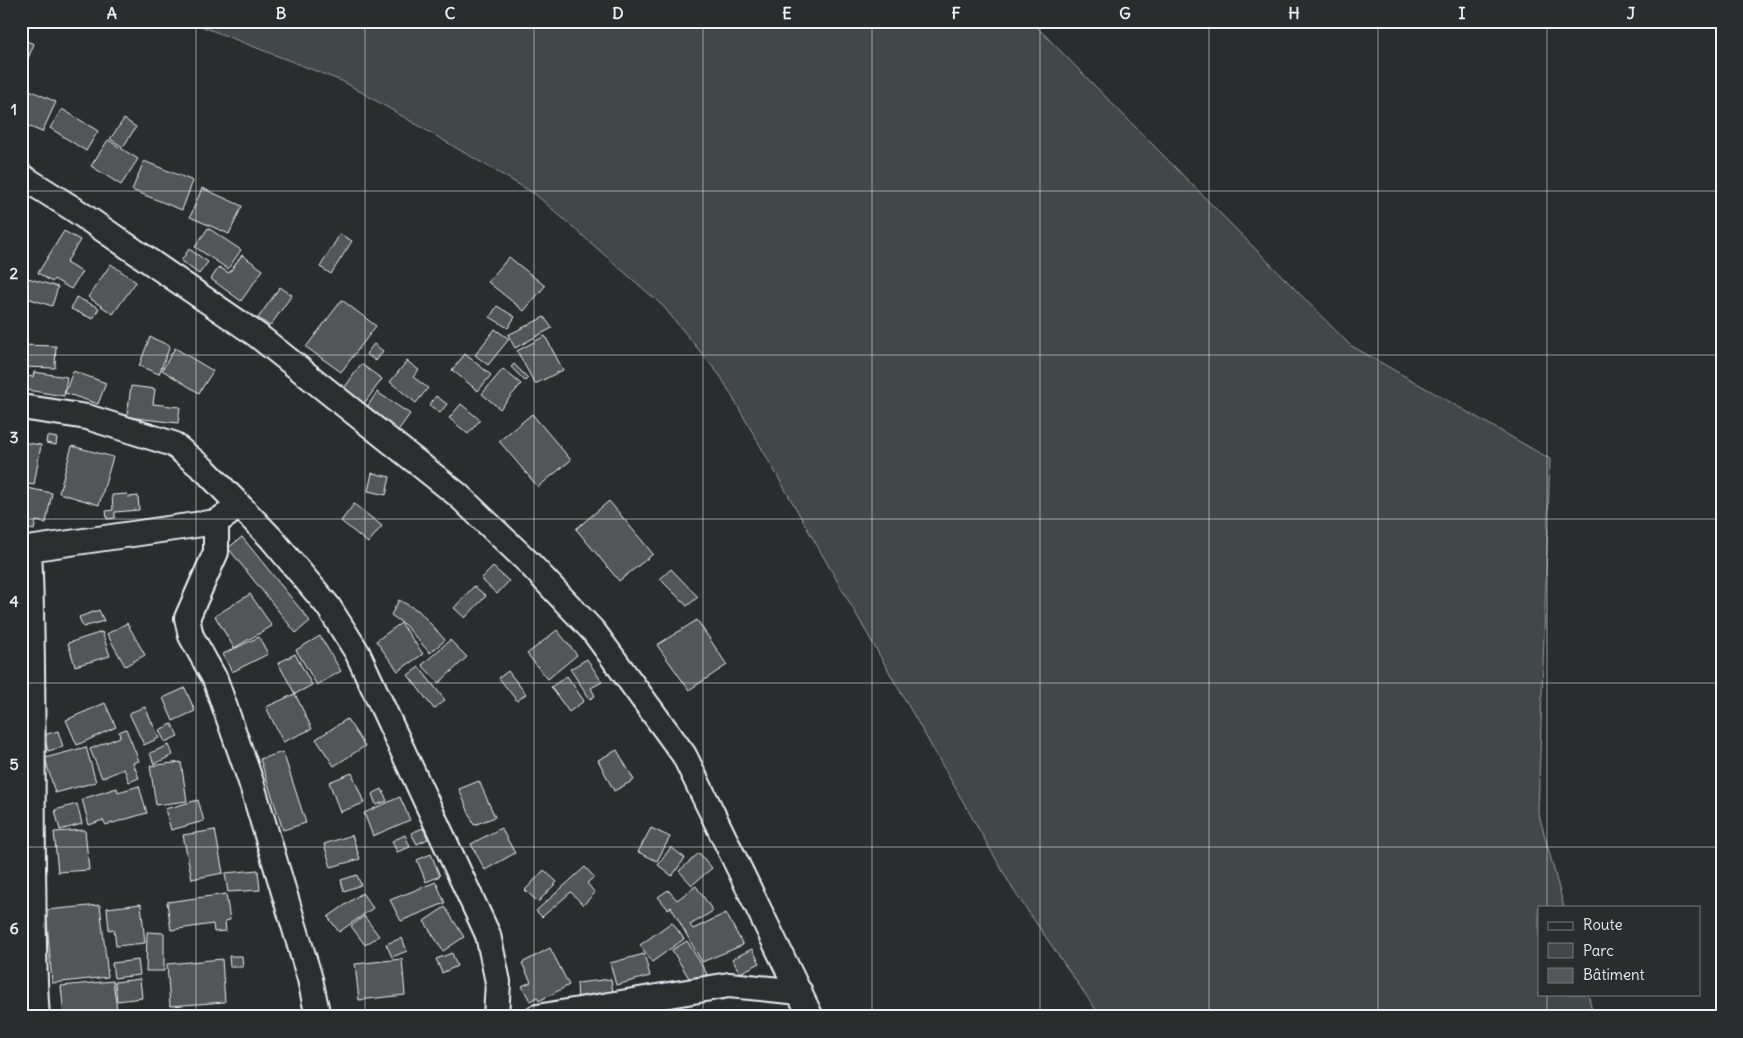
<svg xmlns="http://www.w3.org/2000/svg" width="1743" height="1038" viewBox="0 0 1743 1038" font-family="Delius,sans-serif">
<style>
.green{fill:#424648;stroke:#959ca0}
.building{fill:#535759;stroke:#e8f1f8}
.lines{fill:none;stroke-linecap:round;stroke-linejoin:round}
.minor-casing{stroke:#e8f1f8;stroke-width:28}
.minor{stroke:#2a2d2e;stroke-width:24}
.grid{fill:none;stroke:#e8f1f8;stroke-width:1;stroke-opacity:0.55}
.neatline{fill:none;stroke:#e8f1f8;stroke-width:2}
.grid-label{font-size:16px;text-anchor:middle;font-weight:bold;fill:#e8f1f8}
</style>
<rect width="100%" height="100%" fill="#2a2d2e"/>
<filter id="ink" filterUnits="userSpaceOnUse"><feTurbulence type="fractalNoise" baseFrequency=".02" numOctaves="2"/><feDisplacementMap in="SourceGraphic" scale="10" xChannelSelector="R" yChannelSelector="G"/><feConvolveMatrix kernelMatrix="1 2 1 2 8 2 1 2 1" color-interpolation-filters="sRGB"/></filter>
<g filter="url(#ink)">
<path class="green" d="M 188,21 L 1031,21 L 1350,345 L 1550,459 L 1538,811 L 1564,907 L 1539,907 L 1539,994 L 1588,994 L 1594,1017 L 1101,1017 L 1014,891 L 721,377 L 663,306 L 535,194 L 344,82 Z"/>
<path class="building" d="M 21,39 L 34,44 L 24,68 L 21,67 Z
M 21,86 L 56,102 L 42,132 L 21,123 Z
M 62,109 L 98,131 L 86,151 L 50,128 Z
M 124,119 L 136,127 L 123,147 L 110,139 Z
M 108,140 L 138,159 L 121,185 L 91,166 Z
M 144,161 L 193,181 L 182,210 L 132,190 Z
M 202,188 L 242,206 L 229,234 L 190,217 Z
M 208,228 L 241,250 L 228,269 L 195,247 Z
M 64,231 L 80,240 L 66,263 L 82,272 L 71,289 L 54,279 L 52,282 L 38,273 Z
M 340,234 L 352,241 L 331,274 L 320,267 Z
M 189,249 L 208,262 L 199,274 L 181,261 Z
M 242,255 L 263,270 L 241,301 L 211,279 L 219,267 L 229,273 Z
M 509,257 L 545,286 L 524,311 L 488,282 Z
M 111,264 L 136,282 L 113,314 L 88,297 Z
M 21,276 L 58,287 L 52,306 L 21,296 Z
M 280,287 L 292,295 L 270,326 L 258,318 Z
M 76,297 L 99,308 L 93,319 L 71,309 Z
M 342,300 L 376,326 L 341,372 L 306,347 Z
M 497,306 L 515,317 L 508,328 L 490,317 Z
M 544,317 L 552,328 L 515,348 L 508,335 Z
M 495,329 L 509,339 L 488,365 L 475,355 Z
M 545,336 L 563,370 L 535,384 L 517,351 Z
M 150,337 L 170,346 L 159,374 L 139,366 Z
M 374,344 L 383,351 L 376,361 L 366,354 Z
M 21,345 L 56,346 L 55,368 L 21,367 Z
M 175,348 L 213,371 L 199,393 L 162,370 Z
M 465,354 L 491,375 L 478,391 L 452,370 Z
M 407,361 L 419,370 L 413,377 L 428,388 L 416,403 L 390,382 Z
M 361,364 L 382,379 L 363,405 L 343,390 Z
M 514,364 L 528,378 L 525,381 L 511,367 Z
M 503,369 L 521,384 L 500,409 L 482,394 Z
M 73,371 L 106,383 L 98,404 L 65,393 Z
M 34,372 L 67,377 L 64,396 L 21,389 L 21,375 L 33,377 Z
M 131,386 L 155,389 L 153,404 L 180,407 L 178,423 L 127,417 Z
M 377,392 L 410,414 L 397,432 L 365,410 Z
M 436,396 L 447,404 L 440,413 L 429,405 Z
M 461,404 L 480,420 L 468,434 L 449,418 Z
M 532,414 L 571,460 L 538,487 L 499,441 Z
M 47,436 L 57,438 L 56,445 L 46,443 Z
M 21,442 L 41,445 L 34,485 L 21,483 Z
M 72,446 L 113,457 L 99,505 L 59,493 Z
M 372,473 L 390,477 L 386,495 L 368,491 Z
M 27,488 L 52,493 L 46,523 L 36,521 L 34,530 L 21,527 Z
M 127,494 L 128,497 L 138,496 L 139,510 L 115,512 L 115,518 L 107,519 L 106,511 L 113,510 L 112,495 Z
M 609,501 L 653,554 L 619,581 L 576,529 Z
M 354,504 L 382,526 L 368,543 L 341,521 Z
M 242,537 L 310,621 L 296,633 L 228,548 Z
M 493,567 L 509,581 L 497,594 L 481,579 Z
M 671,569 L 698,597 L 687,606 L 660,579 Z
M 474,586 L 486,596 L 465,618 L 454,608 Z
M 250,594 L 272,626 L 234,648 L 215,616 Z
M 399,600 L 419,611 L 445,640 L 430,653 L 405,625 L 391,615 Z
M 99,610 L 104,621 L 83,627 L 79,617 Z
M 697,620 L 727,665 L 689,690 L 657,645 Z
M 127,623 L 145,655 L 125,666 L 107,634 Z
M 401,623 L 423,654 L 398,671 L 376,641 Z
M 557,630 L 577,655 L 548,679 L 527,654 Z
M 102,632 L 110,656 L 75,666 L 68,643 Z
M 320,636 L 341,671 L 317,685 L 296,650 Z
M 259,637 L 268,654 L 232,672 L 223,654 Z
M 450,640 L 467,657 L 439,683 L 422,665 Z
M 295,654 L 312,685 L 295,694 L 278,663 Z
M 587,659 L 602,682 L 591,688 L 595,696 L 590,699 L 570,669 Z
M 419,667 L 445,700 L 434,709 L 408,675 Z
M 508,671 L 526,694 L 517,701 L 499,678 Z
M 567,676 L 584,701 L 569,712 L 551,687 Z
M 185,688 L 195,711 L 173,721 L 163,698 Z
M 295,694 L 312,729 L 283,742 L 266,707 Z
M 105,703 L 116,727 L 77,745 L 66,720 Z
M 145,707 L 159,738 L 144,745 L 129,713 Z
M 347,719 L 365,746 L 334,766 L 316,739 Z
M 172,724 L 178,736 L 165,742 L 159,730 Z
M 126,729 L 139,761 L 133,763 L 139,778 L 129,782 L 124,769 L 102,778 L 90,749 L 120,737 L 119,732 Z
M 58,731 L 63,747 L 48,751 L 44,735 Z
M 169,745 L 173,755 L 154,764 L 150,753 Z
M 86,747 L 96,782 L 55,793 L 45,758 Z
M 617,750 L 634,780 L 614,791 L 598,760 Z
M 283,752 L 306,823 L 283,830 L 260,759 Z
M 181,762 L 187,801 L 156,805 L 150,766 Z
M 352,773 L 364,803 L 340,812 L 329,782 Z
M 479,781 L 495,817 L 474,825 L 459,789 Z
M 139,786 L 147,813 L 106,825 L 103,820 L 89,825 L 82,799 L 117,788 L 118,792 Z
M 382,789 L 387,801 L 376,805 L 372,794 Z
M 400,797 L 410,820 L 373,836 L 364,813 Z
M 198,800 L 204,821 L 171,830 L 165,809 Z
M 77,804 L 82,824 L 60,830 L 55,810 Z
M 423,828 L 428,839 L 417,844 L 411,833 Z
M 501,828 L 515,853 L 485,870 L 471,844 Z
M 651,828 L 670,837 L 657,861 L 638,852 Z
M 85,830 L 89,870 L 58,872 L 54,832 Z
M 215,830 L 223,873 L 192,879 L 183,835 Z
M 352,835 L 360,859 L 331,867 L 324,844 Z
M 405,835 L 410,847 L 397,852 L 392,841 Z
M 671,847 L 685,858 L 672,876 L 658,865 Z
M 699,853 L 712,868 L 692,885 L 679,871 Z
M 431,854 L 440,876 L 426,882 L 417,860 Z
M 585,867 L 594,877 L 587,883 L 595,893 L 583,905 L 571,892 L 542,917 L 536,911 Z
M 258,870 L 260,890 L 228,892 L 225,873 Z
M 544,870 L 557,882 L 538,902 L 525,890 Z
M 357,875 L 361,885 L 344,891 L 341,880 Z
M 436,882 L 445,903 L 401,921 L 390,900 Z
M 696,886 L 713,911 L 690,925 L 693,929 L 726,913 L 743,945 L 702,962 L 671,907 L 668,909 L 658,897 L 668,890 L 677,900 Z
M 362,893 L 373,908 L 339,932 L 328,917 Z
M 226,894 L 230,920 L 225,921 L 226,931 L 214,932 L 213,924 L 171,930 L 167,902 Z
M 141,904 L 145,943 L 116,946 L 114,929 L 109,930 L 107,908 Z
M 100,905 L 108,977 L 52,983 L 46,910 Z
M 445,907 L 464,937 L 443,951 L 424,921 Z
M 364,916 L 379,936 L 365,945 L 351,926 Z
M 672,922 L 684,939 L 652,962 L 640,945 Z
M 147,932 L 164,933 L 164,971 L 146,971 Z
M 402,938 L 407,951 L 392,957 L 386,944 Z
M 687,941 L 707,974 L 692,983 L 672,950 Z
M 550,948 L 569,985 L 539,1001 L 537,997 L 530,1001 L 522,986 L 531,982 L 522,963 Z
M 752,949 L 760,963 L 740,973 L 732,959 Z
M 452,953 L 457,966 L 442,973 L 436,959 Z
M 644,954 L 650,976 L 616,985 L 610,963 Z
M 229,956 L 242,956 L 243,967 L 230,967 Z
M 222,959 L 225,1002 L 170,1006 L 167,964 Z
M 402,959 L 405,995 L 359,1000 L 355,964 Z
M 138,960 L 140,975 L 114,978 L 112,963 Z
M 140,979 L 142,998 L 117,1001 L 115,982 Z
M 611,979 L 614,999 L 578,1002 L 577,983 Z
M 113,981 L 118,1017 L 99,1017 L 99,1012 L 64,1016 L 61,986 Z"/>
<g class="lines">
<defs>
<path id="minor" d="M 21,176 L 72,208 L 257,335 L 458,495 L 528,562 L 594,632 L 684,755 L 811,1017
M 21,407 L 87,417 L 173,444 L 206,471 L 271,538 L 328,606 L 357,652 L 488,935 L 498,982 L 496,1017
M 216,522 L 216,552 L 187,618 L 191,636 L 215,679 L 251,782 L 310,979 L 318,1017
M 21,550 L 216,522 L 228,514
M 29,550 C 34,656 32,762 33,869 C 34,918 33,968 37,1017
M 537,1017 L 729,985 L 800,992"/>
</defs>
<use href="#minor" class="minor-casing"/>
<use href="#minor" class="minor"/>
</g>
</g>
<path class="grid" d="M 196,21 L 196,1017M 365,21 L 365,1017M 534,21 L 534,1017M 703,21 L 703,1017M 872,21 L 872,1017M 1040,21 L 1040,1017M 1209,21 L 1209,1017M 1378,21 L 1378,1017M 1547,21 L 1547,907M 21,191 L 1722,191M 21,355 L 1722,355M 21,519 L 1722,519M 21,683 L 1722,683M 21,847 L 1722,847M 1547,994 L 1547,1017"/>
<rect width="1743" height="1038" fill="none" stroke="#2a2d2e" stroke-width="55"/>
<rect x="1538" y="906" width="162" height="90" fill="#2a2d2e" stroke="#767b7f"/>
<rect x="1548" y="922" width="25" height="8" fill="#2a2d2e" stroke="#767b7f"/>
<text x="1583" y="930" font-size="15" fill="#e8f1f8">Route</text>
<rect x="1548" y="943" width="25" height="15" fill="#424648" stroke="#767b7f"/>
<text x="1583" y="956" font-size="15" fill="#e8f1f8">Parc</text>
<rect x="1548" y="968" width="25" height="15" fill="#535759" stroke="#767b7f"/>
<text x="1583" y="980" font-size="15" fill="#e8f1f8">Bâtiment</text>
<rect x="28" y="28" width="1688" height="982" class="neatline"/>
<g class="grid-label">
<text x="112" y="19">A</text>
<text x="281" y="19">B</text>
<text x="450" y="19">C</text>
<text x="618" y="19">D</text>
<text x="787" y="19">E</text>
<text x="956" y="19">F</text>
<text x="1125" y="19">G</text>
<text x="1294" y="19">H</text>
<text x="1462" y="19">I</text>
<text x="1631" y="19">J</text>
<text x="14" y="115">1</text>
<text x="14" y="279">2</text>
<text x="14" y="443">3</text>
<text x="14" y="607">4</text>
<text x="14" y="770">5</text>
<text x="14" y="934">6</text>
</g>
</svg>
